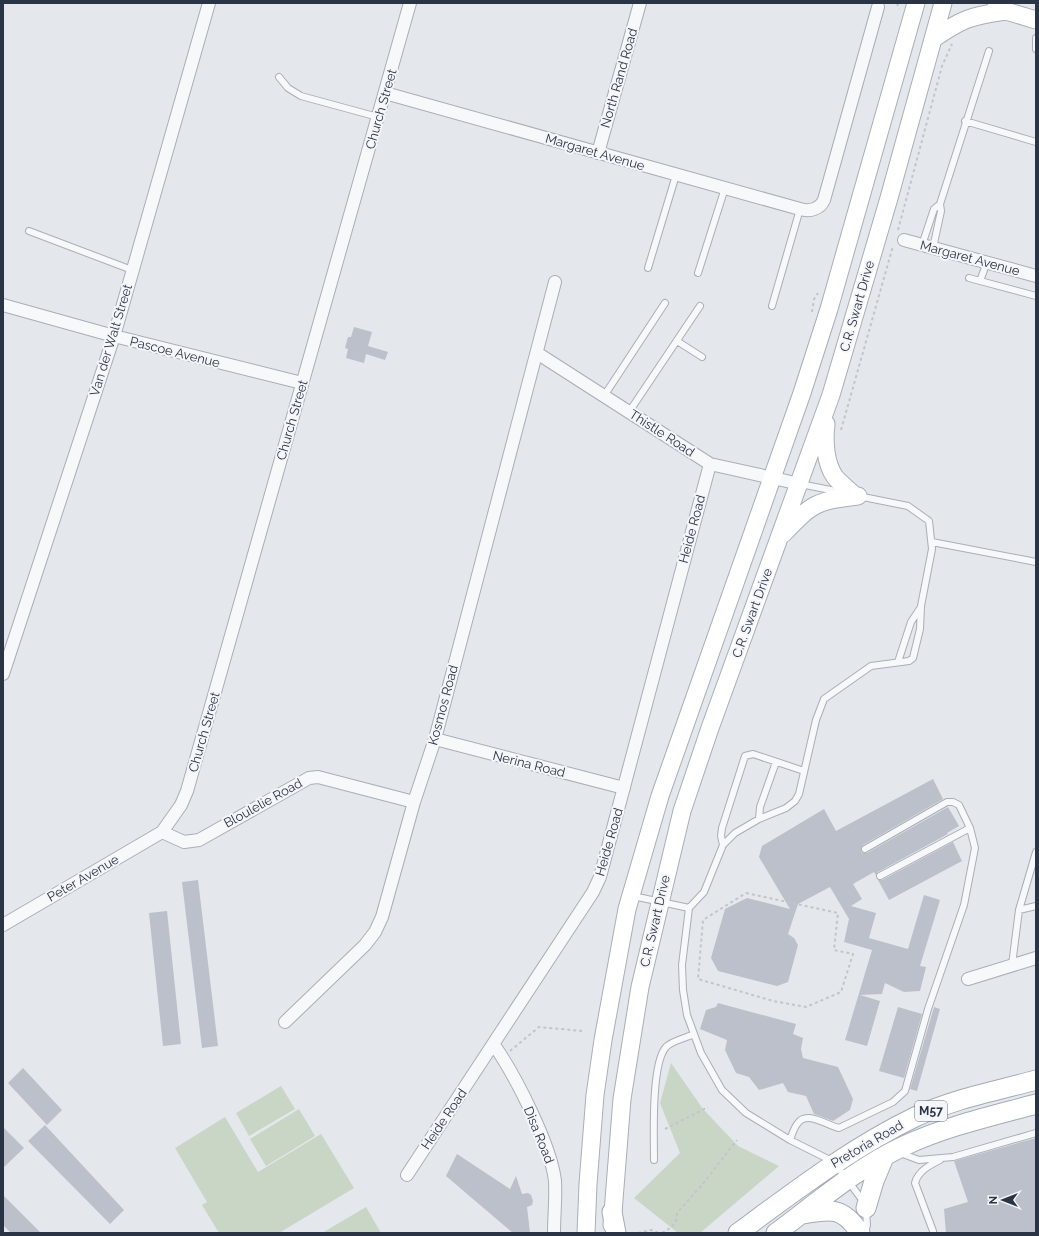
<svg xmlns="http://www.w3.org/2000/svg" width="1039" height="1236" viewBox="0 0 1039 1236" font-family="Raleway,sans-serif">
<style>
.green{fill:#c9d6c5}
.building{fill:#bbc0ca}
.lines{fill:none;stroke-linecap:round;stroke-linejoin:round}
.lane-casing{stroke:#a9aeb7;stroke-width:8}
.street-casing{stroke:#a9aeb7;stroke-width:14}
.secondary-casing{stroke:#a9aeb7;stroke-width:19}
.primary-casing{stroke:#a3abb8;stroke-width:21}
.path{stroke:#c2c5cb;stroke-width:2;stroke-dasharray:3 3;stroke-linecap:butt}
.lane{stroke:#f7f8fa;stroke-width:6}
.street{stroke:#f7f8fa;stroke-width:12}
.secondary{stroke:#fff;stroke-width:17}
.primary{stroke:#fff;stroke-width:19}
.labels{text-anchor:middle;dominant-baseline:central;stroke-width:4;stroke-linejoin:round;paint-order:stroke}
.shield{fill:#f4f6f9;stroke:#676e7b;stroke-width:1}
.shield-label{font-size:12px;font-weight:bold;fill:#2b3445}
.street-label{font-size:13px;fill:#2b3445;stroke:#f4f6f9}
</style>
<rect width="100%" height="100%" fill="#e4e7ec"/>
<path class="green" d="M 671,1063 L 703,1109 L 738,1146 L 779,1166 L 700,1233 L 678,1233 L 634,1198 L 680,1153 L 660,1103 Z
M 281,1086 L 295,1109 L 249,1136 L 236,1113 Z
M 299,1109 L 315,1136 L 266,1166 L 250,1139 Z
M 225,1117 L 258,1172 L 321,1134 L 354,1188 L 279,1233 L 219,1233 L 202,1205 L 207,1202 L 175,1148 Z
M 366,1207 L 381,1233 L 322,1233 Z"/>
<path class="building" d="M 354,327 L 372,332 L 368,346 L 388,352 L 385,360 L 366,354 L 364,363 L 346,358 L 348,349 L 345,348 L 348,337 L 351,337 Z
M 933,779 L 943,799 L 863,845 L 861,849 L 862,853 L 867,853 L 948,807 L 959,826 L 947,833 L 948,834 L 878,872 L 876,875 L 874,872 L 853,884 L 862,899 L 851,906 L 876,913 L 869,938 L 908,949 L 924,895 L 940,900 L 920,966 L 926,967 L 920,991 L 904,992 L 885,983 L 882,994 L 860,995 L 880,1001 L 867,1046 L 845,1040 L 872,950 L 844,942 L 849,919 L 830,887 L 798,904 L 788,934 L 794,938 L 798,945 L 788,982 L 777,986 L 718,971 L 711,958 L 725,909 L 747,898 L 790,909 L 759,857 L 762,846 L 824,809 L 836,831 Z
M 953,842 L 962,861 L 889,900 L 878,880 L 882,880 Z
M 198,880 L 218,1046 L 202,1048 L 182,882 Z
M 167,911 L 181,1044 L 163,1046 L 149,913 Z
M 718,1003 L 796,1024 L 793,1034 L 803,1038 L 801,1049 L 803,1058 L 838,1067 L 853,1099 L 850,1110 L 833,1121 L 814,1114 L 806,1096 L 788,1092 L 783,1083 L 759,1090 L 749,1077 L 736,1073 L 725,1050 L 727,1040 L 700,1029 L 706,1010 L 716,1007 Z
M 898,1007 L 922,1014 L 904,1078 L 879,1071 Z
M 934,1007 L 940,1009 L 917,1091 L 910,1089 Z
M 23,1068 L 62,1110 L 47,1125 L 8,1083 Z
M 45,1125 L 124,1210 L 110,1224 L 28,1141 Z
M 3,1127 L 24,1148 L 3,1168 Z
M 1036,1138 L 1036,1233 L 946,1233 L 944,1209 L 968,1202 L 954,1161 Z
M 457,1154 L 510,1189 L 516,1176 L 522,1194 L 528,1193 L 531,1195 L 533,1201 L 532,1205 L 527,1207 L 530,1233 L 513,1233 L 446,1176 Z
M 3,1195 L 41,1233 L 11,1233 L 3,1225 Z"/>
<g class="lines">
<defs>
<path id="lane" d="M 1036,38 L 1036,49
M 279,77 L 288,88 L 301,96 L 378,117
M 965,121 L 1036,142
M 29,231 L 132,270
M 922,245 L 934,209 L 940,204
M 933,248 L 941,211 L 940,204 L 989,51
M 648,268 L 676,175
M 698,273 L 725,188
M 969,278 L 1036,296
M 980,281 L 987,262
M 772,306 L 800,209
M 677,341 L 702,357
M 604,396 L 665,303
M 629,412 L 700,306
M 800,484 L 841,492
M 858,496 L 908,506 L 929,521 L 932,549 L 921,606 L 920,629 L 913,658 L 909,661 L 871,666 L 824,699 L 816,720 L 799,794 L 795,801 L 786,808 L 759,819 L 735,833 L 723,845 L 704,892 L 689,908 L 682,965 L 683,990 L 687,1015 L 701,1053 L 722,1090 L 746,1113 L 790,1140 L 834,1162 L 863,1201
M 932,542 L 1036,562
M 898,662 L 911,622 L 921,607
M 759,819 L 760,807 L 776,762
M 723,845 L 721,836 L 722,828 L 745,756 L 753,754 L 804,771
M 880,876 L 970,828
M 633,896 L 689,908
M 1019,910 L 1036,906
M 1012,965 L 1019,910 L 1036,852
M 790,1140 C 792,1135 794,1127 798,1123 C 807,1110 828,1126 839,1128 L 893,1102 L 905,1091 L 928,1009 L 964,905 L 975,848 L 970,828 L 959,805 L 953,802 L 947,802 L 865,849
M 900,1153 L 919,1160 L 953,1157 L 1036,1133
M 654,1160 C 654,1136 651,1064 666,1047 C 671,1041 686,1038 694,1034
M 933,1231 L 915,1183 C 918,1171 930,1165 940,1160
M 865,1233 L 867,1225 L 866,1210"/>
<path id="street" d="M 385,93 L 800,209 C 810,212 820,209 824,200 L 878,7
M 598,153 L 640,3
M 904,240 L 1036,276
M 3,305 L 114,336 L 302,383
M 537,353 L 710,464 L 800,484
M 3,674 L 114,336 L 209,3
M 435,739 L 624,788
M 162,832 L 184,842 L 199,840 L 309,778 L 318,777 L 414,802
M 3,925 L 162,832 L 181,805 L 187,791 L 410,3
M 968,979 L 1036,958
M 285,1022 L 365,945 L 375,932 L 382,917 L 414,802 L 435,739 L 555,282
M 494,1045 C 515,1075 551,1145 555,1181 C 556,1198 554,1216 554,1233
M 407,1175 L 593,892 L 600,877 L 710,464"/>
<path id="secondary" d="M 996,8 L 1036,20
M 933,39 C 962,19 970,16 1006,11
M 826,424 C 824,441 825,463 835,477 C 840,483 848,489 854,495
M 783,534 C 813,503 815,501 858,496
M 612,1225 L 622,1099 L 640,987 L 682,811 L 710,728 L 831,395 L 889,198 L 943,3
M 586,1233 L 588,1184 L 595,1095 L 603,1040 L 627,909 L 660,796 L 802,393 L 829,309 L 916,3"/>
<path id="primary" d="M 866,1208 L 874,1181 L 884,1157
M 612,1212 L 616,1233
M 803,1214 C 832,1209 843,1207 860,1233
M 738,1233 C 795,1191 851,1148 915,1117 C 953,1099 996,1091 1036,1080
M 776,1233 C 818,1202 858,1167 906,1145 C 947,1126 992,1116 1036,1104"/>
</defs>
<use href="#lane" class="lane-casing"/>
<use href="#street" class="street-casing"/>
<use href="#secondary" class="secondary-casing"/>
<use href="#primary" class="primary-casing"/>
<path class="path" d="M 897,3 L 899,9
M 898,230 L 942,66 L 952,44
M 812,312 L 814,299 L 818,293
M 841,430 L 893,246
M 746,893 L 838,913 L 834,950 L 853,954 L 841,992 L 806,1007 L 773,1001 L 698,979 L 703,920 Z
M 510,1051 L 539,1027 L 582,1031
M 665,1129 L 708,1107
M 638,1233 L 651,1230 L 659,1233
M 662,1233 C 671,1228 678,1224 677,1213 L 701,1186 L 737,1140"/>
<use href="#lane" class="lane"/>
<use href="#street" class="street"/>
<use href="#secondary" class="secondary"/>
<use href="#primary" class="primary"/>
</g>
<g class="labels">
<rect class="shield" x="915" y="1101" width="32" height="20" rx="3"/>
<g class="shield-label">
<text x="931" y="1111">M57</text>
</g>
<g class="street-label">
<text transform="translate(619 78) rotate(-74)">North Rand Road</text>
<text transform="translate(381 109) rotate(-74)">Church Street</text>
<text transform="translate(595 152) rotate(16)">Margaret Avenue</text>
<text transform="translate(970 258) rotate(15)">Margaret Avenue</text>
<text transform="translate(857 306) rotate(-74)">C.R. Swart Drive</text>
<text transform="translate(111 340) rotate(-73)">Van der Walt Street</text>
<text transform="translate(175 352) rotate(14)">Pascoe Avenue</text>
<text transform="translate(292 420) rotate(-74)">Church Street</text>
<text transform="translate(662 433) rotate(33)">Thistle Road</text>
<text transform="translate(692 529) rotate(-75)">Heide Road</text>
<text transform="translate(752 613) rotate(-70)">C.R. Swart Drive</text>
<text transform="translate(443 705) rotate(-75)">Kosmos Road</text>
<text transform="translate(204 732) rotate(-74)">Church Street</text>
<text transform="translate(529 764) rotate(14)">Nerina Road</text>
<text transform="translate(263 803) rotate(-29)">Bloulelie Road</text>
<text transform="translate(609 842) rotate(-74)">Heide Road</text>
<text transform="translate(83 878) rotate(-30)">Peter Avenue</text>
<text transform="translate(655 921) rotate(-77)">C.R. Swart Drive</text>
<text transform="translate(444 1119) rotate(-56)">Heide Road</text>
<text transform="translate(539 1135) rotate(68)">Disa Road</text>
<text transform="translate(867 1144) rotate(-30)">Pretoria Road</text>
</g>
</g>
<rect width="1039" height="1236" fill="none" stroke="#2b3445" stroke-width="8"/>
<g transform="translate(1003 1200) rotate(270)" stroke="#f4f6f9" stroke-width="3" paint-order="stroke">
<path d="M0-3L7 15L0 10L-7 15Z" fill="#2b3445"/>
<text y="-6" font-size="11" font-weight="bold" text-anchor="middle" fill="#2b3445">N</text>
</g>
</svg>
